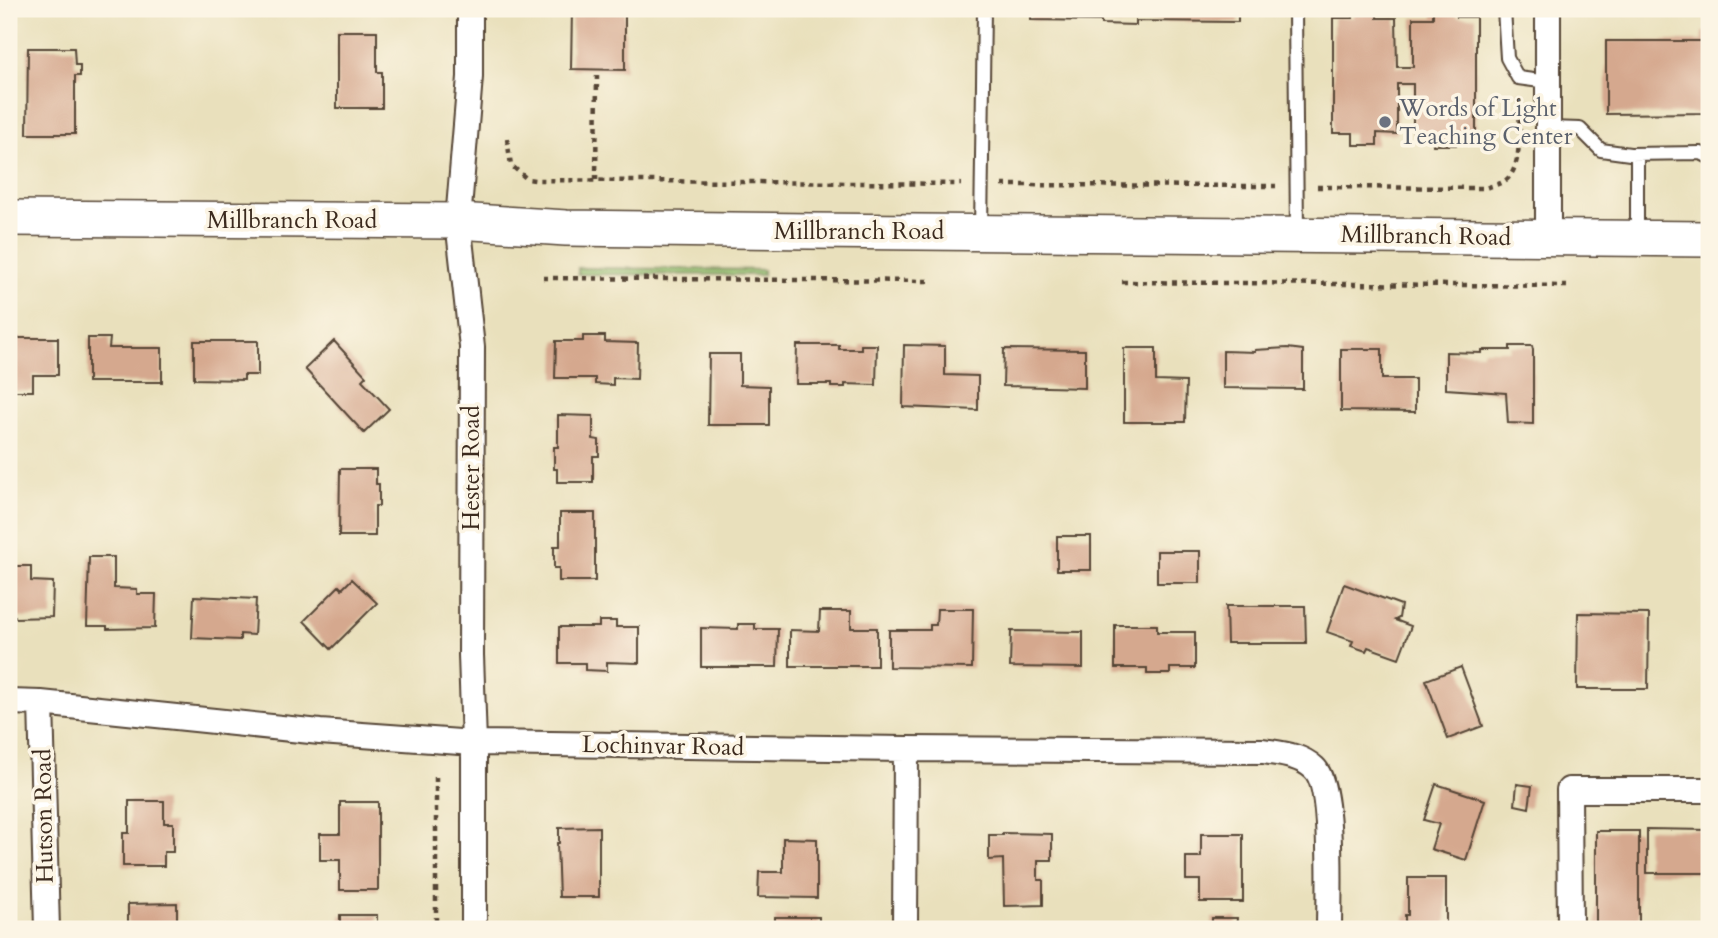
<svg xmlns="http://www.w3.org/2000/svg" width="1718" height="938" viewBox="0 0 1718 938" font-family="Cardo,serif">
<style>
.green{fill:#97c472;stroke:#697748;stroke-width:2}
.building{fill:#d5a88e}
.lines{fill:none;stroke-linecap:round;stroke-linejoin:round}
.lane-casing{stroke:#554536;stroke-width:16}
.street-casing{stroke:#554536;stroke-width:28}
.secondary-casing{stroke:#554536;stroke-width:38}
.path{stroke:#554536;stroke-width:4.5;stroke-dasharray:5 5;stroke-linecap:butt}
.lane{stroke:#fff;stroke-width:12}
.street{stroke:#fff;stroke-width:24}
.secondary{stroke:#fff;stroke-width:35}
.worship-dot{fill:#6b7280;stroke:#fcf5e5;stroke-width:2.5}
.labels{text-anchor:middle;dominant-baseline:central;stroke-width:7;stroke-linejoin:round;paint-order:stroke}
.worship-label{font-size:24px;fill:#5b616d;stroke:#fcf5e5;text-anchor:start}
.street-label{font-size:24px;fill:#3b2a1e;stroke:#fcf5e5}
</style>
<rect width="100%" height="100%" fill="#fcf5e5"/>
<filter id="ink" filterUnits="userSpaceOnUse"><feTurbulence type="fractalNoise" baseFrequency=".0143" numOctaves="2"/><feDisplacementMap in="SourceGraphic" scale="14" xChannelSelector="R" yChannelSelector="G"/><feConvolveMatrix kernelMatrix="1 2 1 2 8 2 1 2 1" color-interpolation-filters="sRGB"/></filter>
<filter id="wash" filterUnits="userSpaceOnUse"><feTurbulence type="fractalNoise" baseFrequency=".00686" numOctaves="4" result="noise"/><feDisplacementMap in="SourceGraphic" scale="28" xChannelSelector="R" yChannelSelector="G"/><feGaussianBlur stdDeviation="1.57" result="paint"/><feColorMatrix in="noise" values="0 0 0 0 0 0 0 0 0 0 0 0 0 0 0 0 0 1.4 0 .05"/><feComposite in="paint" operator="in"/></filter>
<g filter="url(#wash)">
<rect width="100%" height="100%" fill="#e9e0bc"/>
<path class="green" d="M 578,268 L 763,270 L 763,275 L 578,274 Z"/>
<g id="blocks">
<path class="building" d="M 572,9 L 625,9 L 625,70 L 571,69 Z
M 1031,9 L 1238,9 L 1238,22 L 1136,21 L 1136,25 L 1101,24 L 1101,21 L 1031,20 Z
M 1353,9 L 1377,9 L 1377,18 L 1396,18 L 1397,67 L 1413,67 L 1413,18 L 1433,18 L 1433,9 L 1456,9 L 1457,17 L 1476,17 L 1476,133 L 1457,133 L 1456,145 L 1433,145 L 1433,135 L 1413,135 L 1413,84 L 1397,84 L 1397,134 L 1377,133 L 1377,145 L 1353,145 L 1353,133 L 1333,133 L 1333,18 L 1353,18 Z
M 337,31 L 377,31 L 377,72 L 382,72 L 382,108 L 337,108 Z
M 1702,32 L 1709,32 L 1709,113 L 1606,114 L 1606,41 L 1703,41 Z
M 28,48 L 74,48 L 75,65 L 80,65 L 80,76 L 75,76 L 75,134 L 27,134 Z
M 583,336 L 605,336 L 605,342 L 638,343 L 637,379 L 613,378 L 613,385 L 595,384 L 595,378 L 555,378 L 556,341 L 583,341 Z
M 9,338 L 58,338 L 58,375 L 33,375 L 33,391 L 9,391 Z
M 88,338 L 110,338 L 109,348 L 162,348 L 162,382 L 88,382 Z
M 194,341 L 258,341 L 258,375 L 244,375 L 244,380 L 194,379 Z
M 334,341 L 366,376 L 362,380 L 389,409 L 364,433 L 305,369 Z
M 797,345 L 839,345 L 839,349 L 861,349 L 861,345 L 877,345 L 876,385 L 845,384 L 845,387 L 831,387 L 831,384 L 796,384 Z
M 904,345 L 945,346 L 945,375 L 978,376 L 978,410 L 903,407 Z
M 1510,346 L 1532,346 L 1533,350 L 1533,424 L 1508,423 L 1506,393 L 1446,389 L 1446,352 L 1482,353 L 1482,350 L 1510,350 Z
M 1124,348 L 1156,348 L 1156,381 L 1186,382 L 1185,422 L 1124,422 Z
M 1287,348 L 1303,350 L 1303,389 L 1223,388 L 1223,351 L 1255,352 L 1255,350 Z
M 1004,349 L 1085,350 L 1085,388 L 1003,386 Z
M 1341,349 L 1382,349 L 1382,379 L 1415,379 L 1415,412 L 1341,411 Z
M 709,354 L 740,354 L 740,385 L 769,386 L 769,425 L 708,425 Z
M 558,415 L 593,416 L 593,439 L 599,440 L 599,456 L 593,456 L 593,482 L 557,482 L 557,469 L 554,469 L 554,447 L 558,447 Z
M 340,469 L 376,469 L 376,484 L 379,484 L 379,506 L 375,506 L 375,536 L 339,536 Z
M 560,513 L 595,513 L 595,581 L 559,581 L 559,568 L 554,568 L 554,546 L 560,546 Z
M 1057,536 L 1091,536 L 1091,570 L 1057,570 Z
M 1157,551 L 1200,551 L 1200,583 L 1157,583 Z
M 89,557 L 114,557 L 114,588 L 137,589 L 137,594 L 156,594 L 155,628 L 107,629 L 107,626 L 87,626 Z
M 9,566 L 31,566 L 31,581 L 53,582 L 52,617 L 15,618 L 15,616 L 9,616 Z
M 352,579 L 377,603 L 331,649 L 304,621 L 339,586 L 342,589 Z
M 1344,584 L 1401,605 L 1399,618 L 1395,620 L 1411,626 L 1399,658 L 1368,647 L 1366,651 L 1351,646 L 1353,641 L 1327,632 Z
M 194,596 L 256,599 L 254,635 L 240,634 L 240,640 L 192,638 Z
M 1226,606 L 1305,606 L 1306,643 L 1227,643 Z
M 937,609 L 973,609 L 972,668 L 889,667 L 889,630 L 930,630 L 930,625 L 936,625 Z
M 820,611 L 851,611 L 851,628 L 877,628 L 877,666 L 790,666 L 790,630 L 819,631 Z
M 1578,613 L 1649,614 L 1648,689 L 1577,689 Z
M 599,621 L 616,621 L 616,627 L 639,627 L 639,663 L 607,662 L 607,671 L 585,670 L 585,663 L 559,663 L 559,627 L 599,627 Z
M 738,624 L 755,624 L 755,629 L 778,629 L 777,667 L 701,667 L 701,628 L 738,629 Z
M 1115,625 L 1157,625 L 1157,632 L 1195,632 L 1195,668 L 1170,668 L 1170,674 L 1147,674 L 1147,668 L 1115,668 Z
M 1011,631 L 1083,632 L 1083,668 L 1010,667 Z
M 1461,667 L 1483,726 L 1448,739 L 1426,680 Z
M 1436,784 L 1485,800 L 1466,860 L 1431,849 L 1439,824 L 1424,820 Z
M 1517,784 L 1532,786 L 1529,808 L 1515,805 Z
M 129,801 L 164,801 L 164,823 L 173,823 L 173,852 L 164,852 L 164,866 L 123,866 L 123,833 L 129,833 Z
M 340,802 L 378,802 L 378,890 L 340,890 L 340,860 L 320,860 L 320,834 L 340,834 Z
M 599,827 L 599,897 L 559,897 L 557,843 L 559,843 L 559,828 Z
M 1647,829 L 1709,830 L 1709,873 L 1647,873 Z
M 1596,831 L 1639,831 L 1639,929 L 1596,929 Z
M 1003,833 L 1052,834 L 1052,860 L 1038,860 L 1038,880 L 1043,880 L 1043,905 L 1004,906 L 1003,859 L 989,860 L 989,835 L 1003,835 Z
M 1201,834 L 1243,834 L 1243,902 L 1200,902 L 1200,880 L 1186,880 L 1186,857 L 1201,857 Z
M 783,838 L 817,839 L 817,898 L 758,897 L 759,872 L 783,872 Z
M 1408,878 L 1446,878 L 1446,929 L 1405,929 L 1405,915 L 1408,915 Z
M 177,903 L 177,929 L 128,929 L 128,904 Z
M 340,915 L 377,915 L 377,929 L 340,929 Z
M 775,917 L 819,917 L 819,929 L 775,929 Z
M 1212,918 L 1237,918 L 1236,929 L 1212,929 Z"/>
</g>
</g>
<g filter="url(#ink)">
<use href="#blocks" fill-opacity="0" stroke="#554536" stroke-width="2"/>
<g class="lines">
<defs>
<path id="lane" d="M 1295,9 L 1297,234
M 1504,9 L 1507,58 L 1518,78 L 1548,82
M 1549,128 L 1580,129 L 1601,150 L 1630,154 L 1701,153 L 1709,157
M 1637,154 L 1637,238
M 981,231 L 984,9"/>
<path id="street" d="M 470,9 L 470,77 L 458,221 L 472,347 L 471,655 L 474,743 L 474,929
M 1548,9 L 1548,237
M 9,702 L 41,703 L 320,732 L 474,743 L 906,749 L 1263,751 C 1281,754 1300,755 1314,768 C 1334,786 1329,898 1329,929
M 41,703 L 47,929
M 905,929 L 906,749
M 1570,929 L 1569,790 L 1709,790"/>
<path id="secondary" d="M 9,218 L 458,221 L 566,228 L 810,231 L 1709,239"/>
</defs>
<use href="#lane" class="lane-casing"/>
<use href="#street" class="street-casing"/>
<use href="#secondary" class="secondary-casing"/>
<path class="path" d="M 507,139 L 511,165 L 527,179 L 535,180 L 961,184
M 596,180 L 597,74
M 1002,185 L 1276,186
M 1317,187 L 1485,188 C 1494,185 1504,184 1510,176 C 1523,159 1519,116 1519,96
M 543,278 L 932,281
M 1122,282 L 1568,286
M 436,777 L 436,929"/>
<use href="#lane" class="lane"/>
<use href="#street" class="street"/>
<use href="#secondary" class="secondary"/>
</g>
</g>
<circle class="worship-dot" cx="1385" cy="122" r="7"/>
<g class="labels">
<g class="worship-label">
<text x="1399" y="108">Words of Light<tspan x="1399" dy="28">Teaching Center</tspan></text>
</g>
<g class="street-label">
<text x="292" y="220">Millbranch Road</text>
<text x="859" y="231">Millbranch Road</text>
<text transform="translate(1426 236) rotate(1)">Millbranch Road</text>
<text transform="translate(471 468) rotate(-90)">Hester Road</text>
<text transform="translate(663 746) rotate(1)">Lochinvar Road</text>
<text transform="translate(44 816) rotate(-91)">Hutson Road</text>
</g>
</g>
<rect width="1718" height="938" fill="none" stroke="#fcf5e5" stroke-width="35"/>
</svg>
